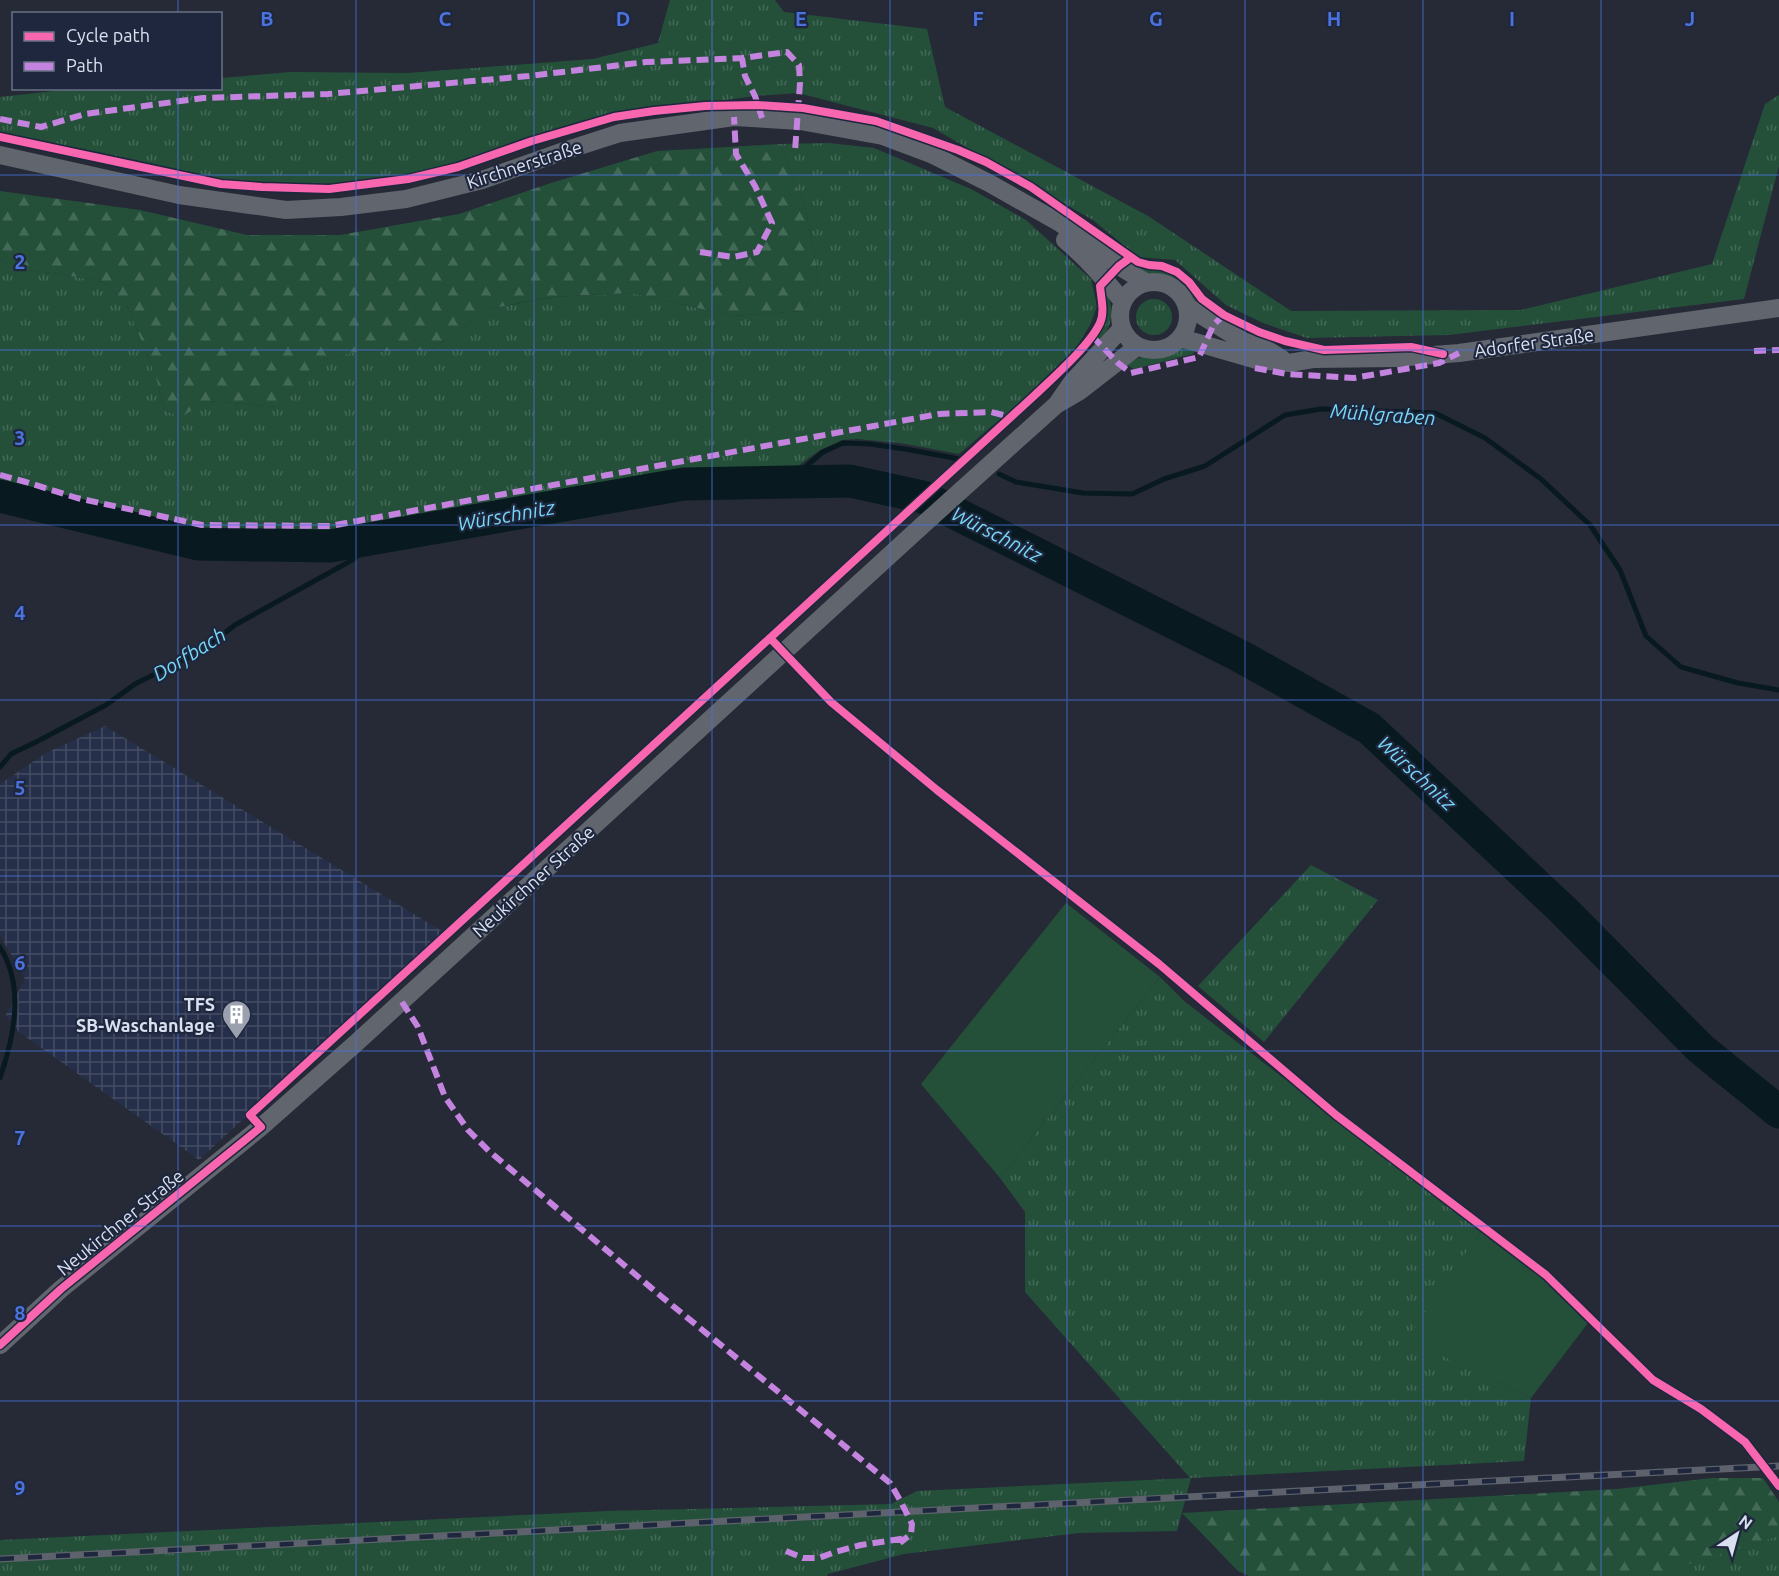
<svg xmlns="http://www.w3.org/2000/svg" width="1779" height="1576" viewBox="0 0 1779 1576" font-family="Ubuntu,sans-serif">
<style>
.industrial{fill:url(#industrial-grid)}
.grass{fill:url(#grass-tufts)}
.forest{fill:url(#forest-firs)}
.garden{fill:#24503a}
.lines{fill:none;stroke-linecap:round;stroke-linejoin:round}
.stream{stroke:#081a20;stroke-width:5}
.river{stroke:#081a20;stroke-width:33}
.tertiary{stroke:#60656e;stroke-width:18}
.rail-casing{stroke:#5e626c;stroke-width:7}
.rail{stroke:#1e273d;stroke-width:4.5;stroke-dasharray:14;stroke-linecap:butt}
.quiet{stroke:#c483df;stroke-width:6;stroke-dasharray:12 6;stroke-linecap:butt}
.cycleway-casing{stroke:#1e273d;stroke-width:11}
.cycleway{stroke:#f766af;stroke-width:8}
.grid{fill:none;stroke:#4c72de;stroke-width:1.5;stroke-opacity:0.55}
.labels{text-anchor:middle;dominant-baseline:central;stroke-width:4.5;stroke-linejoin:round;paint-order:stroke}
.street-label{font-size:18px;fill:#d9e0ef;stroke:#1e273d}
.poi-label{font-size:18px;font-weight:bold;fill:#d9e0ef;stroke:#1e273d;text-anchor:end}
.water-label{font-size:20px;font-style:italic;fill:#77d7f8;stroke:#1e273d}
.grid-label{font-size:20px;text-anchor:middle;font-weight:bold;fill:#4c72de;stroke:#1e273d;stroke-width:4.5;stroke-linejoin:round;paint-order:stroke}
</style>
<defs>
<pattern id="industrial-grid" width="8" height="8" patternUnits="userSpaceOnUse" patternTransform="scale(1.5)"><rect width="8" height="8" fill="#252f49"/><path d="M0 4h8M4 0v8" fill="none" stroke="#444d64"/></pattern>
<pattern id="grass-tufts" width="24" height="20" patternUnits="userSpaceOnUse" patternTransform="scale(1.5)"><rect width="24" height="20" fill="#24503a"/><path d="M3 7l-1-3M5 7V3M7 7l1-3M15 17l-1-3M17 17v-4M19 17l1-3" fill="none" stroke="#436957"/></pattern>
<pattern id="forest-firs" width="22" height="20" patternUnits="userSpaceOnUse" patternTransform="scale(1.5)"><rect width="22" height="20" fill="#24503a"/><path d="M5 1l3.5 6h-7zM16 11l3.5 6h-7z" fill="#436957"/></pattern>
</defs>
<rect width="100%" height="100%" fill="#252a36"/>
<path class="industrial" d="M 105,726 L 445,933 L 199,1160 L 19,1032 L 6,1015 L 25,979 L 0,935 L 0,784 L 46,753 Z"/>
<path class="grass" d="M 670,0 L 775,0 L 784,12 L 927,29 L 945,107 L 1148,216 L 1291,311 L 1521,310 L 1712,264 L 1765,104 L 1779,95 L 1779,166 L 1744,299 L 1449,335 L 1307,338 L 1263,323 L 1226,305 L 1175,260 L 1138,257 L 1093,220 L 933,128 L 798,93 L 755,96 L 615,115 L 431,175 L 328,186 L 236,182 L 84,149 L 0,135 L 0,97 L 81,88 L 220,88 L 221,78 L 290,72 L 407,73 L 593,59 L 658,43 Z
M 829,143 L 874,148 L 971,189 L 1026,220 L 1091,279 L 1097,306 L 1090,325 L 1076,348 L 1017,405 L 959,454 L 900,443 L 857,439 L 842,440 L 820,450 L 787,474 L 649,486 L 493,515 L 330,542 L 199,539 L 0,491 L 0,258 L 10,268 L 60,274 L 103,282 L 127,305 L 156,377 L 164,410 L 181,417 L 208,401 L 278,407 L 321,360 L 354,352 L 431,350 L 489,309 L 552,297 L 632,293 L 732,316 L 803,311 L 819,281 L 806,210 L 780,144 Z
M 1134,266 L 1150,270 L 1168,272 L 1173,275 L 1186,285 L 1197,301 L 1213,313 C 1206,309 1198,305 1192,300 C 1183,293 1182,284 1169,278 C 1154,271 1149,280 1134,266 Z
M 1105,291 C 1116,308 1112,326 1100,341 L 1096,337 C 1102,328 1107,317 1106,307 C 1106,300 1104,297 1105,291 Z
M1136 317a18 18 0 1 1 36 0a18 18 0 1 1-36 0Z
M 1180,348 L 1196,348 L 1193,354 L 1134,369 L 1125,364 L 1141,357 L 1165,355 Z
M 1311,865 L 1378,900 L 1264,1042 L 1198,986 Z
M 1160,977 L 1184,1001 L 1481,1231 L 1408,1339 L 1531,1398 L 1524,1461 L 1191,1478 L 1177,1531 L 1079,1533 L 904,1554 L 828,1574 L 827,1576 L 0,1576 L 0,1540 L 607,1511 L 891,1504 L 917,1491 L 1190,1478 L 1025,1292 L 1025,1212 L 1000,1178 Z
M 1779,1511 L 1779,1576 L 1557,1576 Z"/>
<path class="forest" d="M 780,144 L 806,210 L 819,281 L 803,311 L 732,316 L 632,293 L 551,297 L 489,309 L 431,350 L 354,352 L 321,360 L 278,407 L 208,401 L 181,417 L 164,410 L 156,377 L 127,305 L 103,282 L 60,274 L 10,268 L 0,258 L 0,191 L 140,210 L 247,235 L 340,235 L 459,214 L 551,183 L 657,151 Z
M 1712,1478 L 1763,1478 L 1779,1502 L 1779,1536 L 1650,1576 L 1249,1576 L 1238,1571 L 1182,1513 L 1617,1489 Z"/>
<path class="garden" d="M 1066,903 L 1160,977 L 1000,1178 L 921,1084 Z
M 1481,1231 L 1542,1277 L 1588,1323 L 1531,1398 L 1407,1339 Z"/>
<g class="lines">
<path class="stream" d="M 999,474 L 1016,482 L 1083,493 L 1132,494 L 1164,479 L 1205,466 L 1285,415 L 1321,409 L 1435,413 L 1485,438 L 1541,479 L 1590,525 L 1620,570 L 1646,636 L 1681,667 L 1738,683 L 1779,690
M 786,483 L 823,452 L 843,443 L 870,444 L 911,450 L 959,459
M 0,767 L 11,754 L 38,741 L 106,705 L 135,684 L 203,650 L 235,625 L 354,559 L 377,538
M 0,947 C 25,987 14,1037 0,1078"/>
<path class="river" d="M 0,496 L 198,544 L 330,546 L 684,484 L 850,481 L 923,497 L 1240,656 L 1369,728 L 1562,909 L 1701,1049 L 1779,1112"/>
<path class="tertiary" d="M 0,155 L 179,195 L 286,210 L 341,207 L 406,199 L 482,180 L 564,151 L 620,133 L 734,117 L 800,121 L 883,136 L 931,154 L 989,183 L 1060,223 L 1119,266 L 1145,282
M 1065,240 C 1087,258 1105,279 1123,302
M1120 316a34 34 0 1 1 68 0a34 34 0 1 1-68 0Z
M 1188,307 L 1243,341 L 1266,349 L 1282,359
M 1181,338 L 1257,360 L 1289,363 L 1313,359 L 1396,358 L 1459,353 L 1779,308
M 1059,401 L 1073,381 L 1122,328
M 0,1345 L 61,1289 L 261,1127 L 355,1044 L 926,522 L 1056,405 L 1080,391 L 1138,346"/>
<defs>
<path id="rail" d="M 0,1559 L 1779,1466"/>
</defs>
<use href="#rail" class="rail-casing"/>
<use href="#rail" class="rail"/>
<path class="quiet" d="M 762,118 L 755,96 L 745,76 L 742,58 L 787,52 L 799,65 L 800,83 L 795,151
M 0,119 L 41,127 L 85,114 L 203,98 L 328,94 L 529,76 L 646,62 L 742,58
M 700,252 L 733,257 L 757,252 L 772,223 L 755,186 L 736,154 L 734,117
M 1092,336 L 1118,363 L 1131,373 L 1199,357 L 1214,324 L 1224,315
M 1754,351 L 1779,350
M 1255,368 L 1287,374 L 1354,378 L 1439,363 L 1459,353
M 0,475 L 26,482 L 77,498 L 202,525 L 330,526 L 939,414 L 991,412 L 1011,417
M 402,1002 L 418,1027 L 445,1097 L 468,1130 L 489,1151 L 662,1297 L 890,1483 L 900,1500 L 912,1524 L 911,1534 L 900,1543
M 786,1551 L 803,1558 L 819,1558 L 835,1552 L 861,1545 L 907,1538"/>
<defs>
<path id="cycleway" d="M 0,137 L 221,184 L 262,187 L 329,189 L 408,179 L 458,167 L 532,141 L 614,117 L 654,111 L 705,106 L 757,105 L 803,108 L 876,121 L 958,150 L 986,162 L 1031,187 L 1138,262 L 1149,265 L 1162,266 L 1177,272 L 1189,282 L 1202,299 L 1224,315 L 1259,332 L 1285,341 L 1324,350 L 1411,347 L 1443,354
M 770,638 L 831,702 L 937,790 L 1159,964 L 1336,1115 L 1546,1275 L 1653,1380 L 1701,1409 L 1745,1442 L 1779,1486
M 0,1345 L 61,1289 L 261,1127 L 250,1115 L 1036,394 C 1054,377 1090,345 1100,323 C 1105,312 1101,298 1100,286 L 1119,266 L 1130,258"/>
</defs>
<use href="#cycleway" class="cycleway-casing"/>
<use href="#cycleway" class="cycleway"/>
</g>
<path class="grid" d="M 178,0 L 178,14M 356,0 L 356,1576M 534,0 L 534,1576M 712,0 L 712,1576M 890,0 L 890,1576M 1067,0 L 1067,1576M 1245,0 L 1245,1576M 1423,0 L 1423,1576M 1601,0 L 1601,1576M 178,88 L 178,1576M 0,175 L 1779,175M 0,350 L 1779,350M 0,525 L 1779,525M 0,700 L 1779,700M 0,876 L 1779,876M 0,1051 L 1779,1051M 0,1226 L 1779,1226M 0,1401 L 1779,1401"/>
<defs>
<symbol id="building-pin" viewBox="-11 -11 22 30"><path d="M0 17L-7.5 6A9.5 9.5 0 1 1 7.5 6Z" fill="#9aa0ae" stroke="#1e273d"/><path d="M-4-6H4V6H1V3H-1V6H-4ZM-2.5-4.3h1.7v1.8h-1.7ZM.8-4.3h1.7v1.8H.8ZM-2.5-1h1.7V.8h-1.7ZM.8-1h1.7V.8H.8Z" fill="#fff"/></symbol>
</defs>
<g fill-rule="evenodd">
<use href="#building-pin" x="220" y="998" width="33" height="45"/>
</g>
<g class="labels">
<g class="street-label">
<text transform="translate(524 164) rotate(-18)">Kirchnerstraße</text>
<text transform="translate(1534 342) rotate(-8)">Adorfer Straße</text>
<text transform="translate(533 881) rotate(-42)">Neukirchner Straße</text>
<text transform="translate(120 1222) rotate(-39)">Neukirchner Straße</text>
</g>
<g class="poi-label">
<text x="215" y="1004">TFS<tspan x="215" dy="21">SB-Waschanlage</tspan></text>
</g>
<g class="water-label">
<text transform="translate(1383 414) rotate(4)">Mühlgraben</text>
<text transform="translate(506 515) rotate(-10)">Würschnitz</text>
<text transform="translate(997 534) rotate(27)">Würschnitz</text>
<text transform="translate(189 654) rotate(-32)">Dorfbach</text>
<text transform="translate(1417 773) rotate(43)">Würschnitz</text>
</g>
</g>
<g class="grid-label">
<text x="267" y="26">B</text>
<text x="445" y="26">C</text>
<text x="623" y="26">D</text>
<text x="801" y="26">E</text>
<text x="978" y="26">F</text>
<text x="1156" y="26">G</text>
<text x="1334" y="26">H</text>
<text x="1512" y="26">I</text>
<text x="1690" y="26">J</text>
<text x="20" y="269">2</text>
<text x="20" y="445">3</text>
<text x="20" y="620">4</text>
<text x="20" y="795">5</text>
<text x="20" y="970">6</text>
<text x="20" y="1145">7</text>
<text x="20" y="1320">8</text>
<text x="20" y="1495">9</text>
</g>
<rect x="12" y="12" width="210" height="78" fill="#1e273d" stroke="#697184" stroke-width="1.5"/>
<rect x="24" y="32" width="30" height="9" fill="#f766af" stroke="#697184" stroke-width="1.5"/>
<text x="66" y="42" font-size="18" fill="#d9e0ef">Cycle path</text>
<rect x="24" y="62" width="30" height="9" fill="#c483df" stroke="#697184" stroke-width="1.5"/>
<text x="66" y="72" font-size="18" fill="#d9e0ef">Path</text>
<g transform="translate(1737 1534) rotate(36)" stroke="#1e273d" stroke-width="4.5" paint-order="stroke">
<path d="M0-4.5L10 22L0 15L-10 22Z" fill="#d9e0ef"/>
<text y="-9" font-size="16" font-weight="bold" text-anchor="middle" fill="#d9e0ef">N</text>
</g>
</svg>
